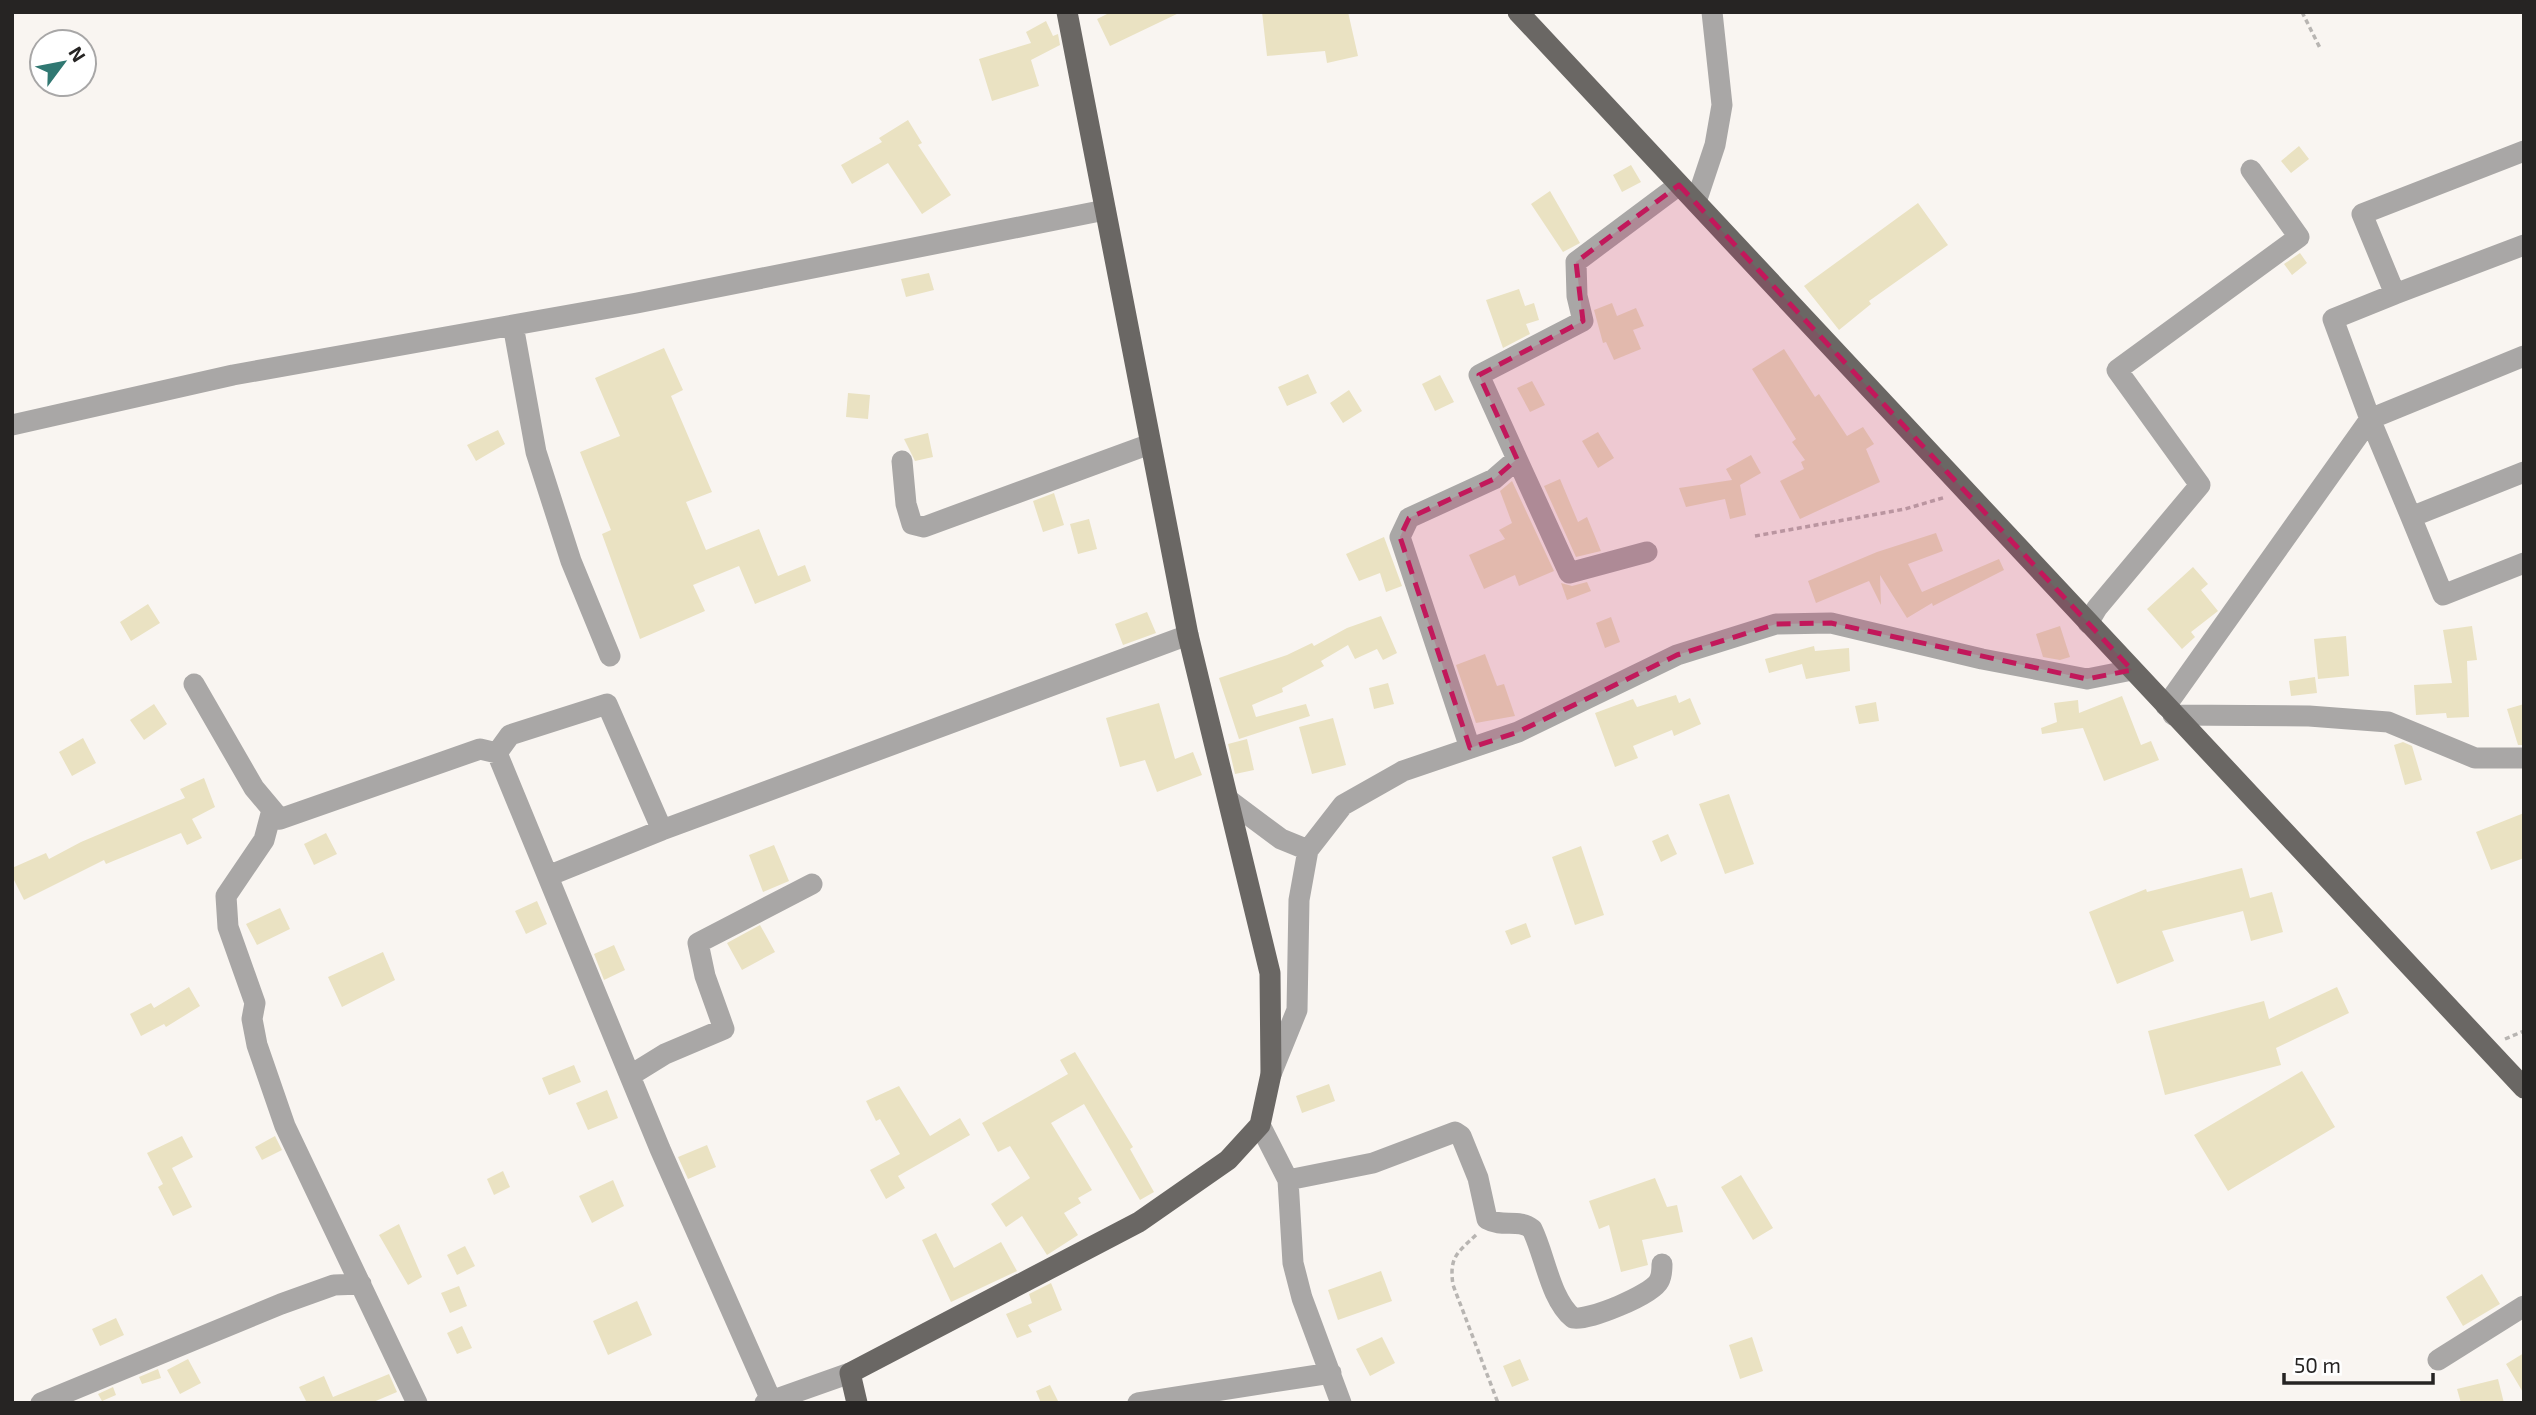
<svg xmlns="http://www.w3.org/2000/svg" width="2536" height="1415" viewBox="0 0 2536 1415" font-family="'Exo 2',sans-serif">
<style>
.building{fill:#eae2c2}
.lines{fill:none;stroke-linecap:round;stroke-linejoin:round}
.path{stroke:#b8b5b2;stroke-width:3.5;stroke-dasharray:5 3.5;stroke-linecap:butt}
.minor{stroke:#a9a7a6;stroke-width:21}
.major{stroke:#6a6764;stroke-width:21}
.marked{fill:#c2185b;fill-opacity:0.2;stroke:#c2185b;stroke-width:5;stroke-dasharray:14 9;stroke-linejoin:round}
</style>
<rect width="100%" height="100%" fill="#f9f5f1"/>
<path class="building" d="M 1111,12 L 1181,12 L 1110,46 L 1097,19 Z
M 1262,12 L 1348,12 L 1358,56 L 1327,63 L 1325,51 L 1267,56 Z
M 1046,21 L 1053,36 L 1058,34 L 1060,45 L 1031,60 L 1039,86 L 992,101 L 979,59 L 1031,43 L 1026,32 Z
M 908,120 L 922,143 L 918,145 L 951,195 L 922,214 L 888,163 L 852,184 L 841,165 L 882,142 L 879,138 Z
M 2299,146 L 2309,159 L 2291,173 L 2281,161 Z
M 1631,165 L 1641,182 L 1622,192 L 1613,175 Z
M 1550,191 L 1580,243 L 1563,252 L 1531,204 Z
M 1918,203 L 1948,245 L 1869,301 L 1871,304 L 1839,330 L 1804,286 Z
M 2300,253 L 2307,263 L 2292,275 L 2284,264 Z
M 929,273 L 934,290 L 906,297 L 901,279 Z
M 1519,289 L 1525,306 L 1534,303 L 1539,320 L 1526,324 L 1530,334 L 1503,348 L 1486,300 Z
M 1612,303 L 1617,316 L 1636,308 L 1644,326 L 1633,330 L 1641,349 L 1614,360 L 1606,342 L 1603,343 L 1594,310 Z
M 664,348 L 683,390 L 671,396 L 712,492 L 686,502 L 706,550 L 759,529 L 778,576 L 805,565 L 811,581 L 755,604 L 739,566 L 693,585 L 705,611 L 640,639 L 602,534 L 611,530 L 580,452 L 620,436 L 595,378 Z
M 1784,349 L 1815,397 L 1819,394 L 1847,436 L 1863,427 L 1874,444 L 1866,449 L 1880,482 L 1800,519 L 1780,481 L 1804,469 L 1801,462 L 1805,460 L 1792,442 L 1796,439 L 1752,369 Z
M 1308,374 L 1317,393 L 1287,406 L 1278,387 Z
M 1440,375 L 1454,402 L 1435,411 L 1422,384 Z
M 1532,381 L 1545,405 L 1530,412 L 1517,388 Z
M 1349,390 L 1362,411 L 1343,423 L 1330,403 Z
M 848,393 L 870,395 L 868,419 L 846,417 Z
M 498,430 L 505,444 L 476,461 L 467,445 Z
M 1598,432 L 1614,458 L 1598,468 L 1582,441 Z
M 928,433 L 933,457 L 915,461 L 904,439 Z
M 1751,455 L 1761,473 L 1740,485 L 1746,515 L 1730,519 L 1725,499 L 1686,507 L 1679,488 L 1732,480 L 1726,469 Z
M 1560,479 L 1578,522 L 1587,517 L 1601,551 L 1576,557 L 1544,486 Z
M 1512,481 L 1554,571 L 1519,586 L 1515,575 L 1484,589 L 1469,555 L 1505,539 L 1499,530 L 1512,523 L 1500,491 Z
M 1054,493 L 1064,525 L 1043,532 L 1033,501 Z
M 1089,519 L 1097,549 L 1078,554 L 1070,524 Z
M 1936,533 L 1943,551 L 1908,564 L 1922,592 L 1999,559 L 2004,570 L 1933,606 L 1932,603 L 1907,618 L 1880,575 L 1881,605 L 1869,581 L 1816,603 L 1808,581 L 1877,552 Z
M 1384,537 L 1402,586 L 1386,592 L 1380,573 L 1359,581 L 1346,554 Z
M 2193,567 L 2208,584 L 2201,590 L 2218,611 L 2191,632 L 2195,637 L 2182,649 L 2147,609 Z
M 1587,582 L 1591,591 L 1567,600 L 1561,583 L 1572,586 Z
M 148,604 L 160,623 L 131,641 L 120,622 Z
M 1147,612 L 1156,633 L 1123,645 L 1115,624 Z
M 1381,616 L 1397,653 L 1383,660 L 1377,649 L 1355,659 L 1348,645 L 1321,661 L 1324,666 L 1282,688 L 1283,692 L 1252,705 L 1256,717 L 1306,704 L 1310,716 L 1239,739 L 1219,678 L 1287,655 L 1312,643 L 1314,646 L 1347,628 Z
M 1611,617 L 1620,642 L 1605,648 L 1596,623 Z
M 2060,626 L 2070,657 L 2060,660 L 2043,657 L 2036,634 Z
M 2472,626 L 2477,660 L 2467,661 L 2469,717 L 2447,718 L 2446,713 L 2416,715 L 2414,685 L 2452,683 L 2443,630 Z
M 2346,636 L 2349,676 L 2318,679 L 2314,639 Z
M 1814,646 L 1815,651 L 1849,648 L 1850,671 L 1806,679 L 1802,664 L 1769,673 L 1765,659 Z
M 1485,654 L 1497,686 L 1504,684 L 1515,716 L 1476,723 L 1456,665 Z
M 2315,677 L 2317,693 L 2291,696 L 2289,681 Z
M 1388,683 L 1394,704 L 1374,709 L 1369,688 Z
M 1676,695 L 1679,703 L 1690,698 L 1701,724 L 1674,736 L 1672,730 L 1633,746 L 1638,758 L 1615,767 L 1595,713 L 1633,699 L 1637,707 Z
M 2122,696 L 2141,745 L 2151,741 L 2159,760 L 2104,781 L 2083,728 L 2042,734 L 2041,728 L 2057,722 L 2054,703 L 2078,700 L 2079,713 Z
M 1876,702 L 1879,721 L 1859,724 L 1855,706 Z
M 1159,703 L 1175,759 L 1193,752 L 1202,775 L 1157,792 L 1145,760 L 1120,767 L 1106,718 Z
M 154,704 L 167,724 L 144,740 L 130,720 Z
M 2524,704 L 2524,745 L 2518,745 L 2507,709 Z
M 1333,718 L 1346,765 L 1312,774 L 1299,727 Z
M 83,738 L 96,763 L 72,776 L 59,752 Z
M 1247,739 L 1254,770 L 1235,774 L 1228,744 Z
M 2403,742 L 2412,746 L 2422,780 L 2405,785 L 2394,745 Z
M 204,778 L 215,807 L 192,819 L 202,838 L 187,845 L 181,833 L 106,864 L 104,860 L 24,900 L 12,876 L 12,868 L 46,853 L 49,859 L 81,842 L 185,798 L 180,789 Z
M 1729,794 L 1754,864 L 1725,874 L 1699,804 Z
M 2524,813 L 2524,858 L 2491,870 L 2476,832 Z
M 326,833 L 337,854 L 314,865 L 304,844 Z
M 1668,834 L 1677,854 L 1661,862 L 1652,841 Z
M 774,845 L 789,881 L 763,892 L 749,855 Z
M 1581,846 L 1604,915 L 1575,925 L 1552,857 Z
M 2242,868 L 2250,898 L 2272,892 L 2283,932 L 2251,941 L 2243,911 L 2162,931 L 2174,961 L 2117,984 L 2089,912 L 2146,889 L 2147,892 Z
M 537,901 L 547,924 L 526,934 L 515,911 Z
M 280,908 L 290,929 L 257,945 L 246,924 Z
M 1526,923 L 1531,937 L 1511,945 L 1505,931 Z
M 760,925 L 775,952 L 742,970 L 727,943 Z
M 614,945 L 625,970 L 604,980 L 594,954 Z
M 383,952 L 395,980 L 342,1007 L 328,977 Z
M 189,987 L 200,1006 L 166,1027 L 164,1024 L 141,1036 L 130,1014 L 151,1003 L 154,1008 Z
M 2337,987 L 2349,1013 L 2276,1048 L 2281,1065 L 2165,1095 L 2148,1031 L 2264,1001 L 2269,1019 Z
M 1075,1052 L 1133,1147 L 1130,1149 L 1154,1192 L 1140,1200 L 1084,1104 L 1051,1123 L 1092,1190 L 1078,1198 L 1081,1203 L 1064,1213 L 1078,1235 L 1047,1255 L 1022,1216 L 1006,1227 L 991,1204 L 1030,1178 L 1010,1146 L 998,1152 L 982,1123 L 1068,1074 L 1060,1060 Z
M 574,1065 L 581,1082 L 549,1095 L 542,1078 Z
M 2302,1071 L 2335,1127 L 2228,1191 L 2194,1135 Z
M 1329,1084 L 1335,1101 L 1302,1113 L 1296,1096 Z
M 899,1086 L 930,1136 L 960,1118 L 970,1135 L 898,1176 L 905,1188 L 886,1199 L 870,1170 L 900,1154 L 880,1119 L 876,1121 L 866,1101 Z
M 607,1090 L 618,1118 L 588,1130 L 576,1103 Z
M 182,1136 L 193,1157 L 172,1168 L 192,1207 L 173,1216 L 158,1187 L 163,1184 L 147,1153 Z
M 275,1136 L 282,1150 L 262,1160 L 255,1147 Z
M 707,1145 L 716,1167 L 688,1179 L 678,1157 Z
M 503,1171 L 510,1187 L 494,1195 L 487,1179 Z
M 1741,1175 L 1773,1228 L 1753,1240 L 1721,1187 Z
M 1655,1178 L 1667,1207 L 1677,1205 L 1683,1232 L 1642,1240 L 1648,1265 L 1621,1272 L 1609,1225 L 1599,1229 L 1589,1201 Z
M 613,1180 L 624,1206 L 592,1223 L 579,1196 Z
M 399,1224 L 422,1277 L 408,1285 L 379,1235 Z
M 936,1233 L 954,1268 L 1001,1242 L 1017,1271 L 951,1302 L 922,1240 Z
M 465,1246 L 475,1266 L 457,1275 L 447,1255 Z
M 1381,1271 L 1392,1301 L 1338,1320 L 1328,1290 Z
M 2482,1274 L 2500,1304 L 2463,1326 L 2446,1297 Z
M 1051,1283 L 1062,1310 L 1028,1325 L 1032,1332 L 1017,1338 L 1006,1314 L 1032,1303 L 1029,1294 Z
M 459,1286 L 467,1306 L 450,1313 L 441,1293 Z
M 637,1301 L 652,1335 L 608,1355 L 593,1321 Z
M 116,1318 L 124,1335 L 100,1346 L 92,1329 Z
M 462,1326 L 472,1348 L 457,1354 L 447,1333 Z
M 1382,1337 L 1395,1363 L 1370,1376 L 1356,1349 Z
M 1752,1337 L 1763,1371 L 1740,1379 L 1729,1345 Z
M 2524,1353 L 2524,1394 L 2506,1364 Z
M 188,1359 L 201,1383 L 180,1394 L 167,1370 Z
M 1520,1359 L 1529,1380 L 1512,1387 L 1503,1366 Z
M 158,1369 L 161,1378 L 142,1384 L 139,1377 Z
M 389,1374 L 397,1392 L 371,1403 L 307,1403 L 299,1387 L 324,1376 L 333,1397 Z
M 2498,1379 L 2504,1403 L 2461,1403 L 2457,1389 Z
M 1050,1385 L 1059,1403 L 1041,1403 L 1036,1391 Z
M 113,1387 L 116,1395 L 102,1401 L 98,1394 Z"/>
<g class="lines">
<path class="path" d="M 2302,12 L 2321,50
M 1755,536 L 1905,509 L 1946,497
M 2505,1039 L 2524,1031
M 1476,1235 C 1457,1253 1449,1257 1453,1285 L 1498,1403"/>
<path class="minor" d="M 2524,151 L 2362,214 L 2395,294 L 2524,245
M 1696,202 L 1715,145 L 1722,105 L 1712,12
M 513,325 L 536,452 L 571,561 L 610,656
M 2524,356 L 2370,419 L 2411,517 L 2524,472
M 12,425 L 233,375 L 637,303 L 1105,210
M 1517,459 L 1569,573 L 1647,552
M 902,461 L 906,504 L 912,524 L 924,527 L 1150,444
M 2411,517 L 2443,595 L 2524,563
M 2088,623 L 2097,608 L 2200,485 L 2117,370 L 2299,237 L 2251,170
M 194,684 L 254,788 L 280,819 L 480,749 L 497,753
M 2166,706 L 2370,419 L 2333,319 L 2395,294
M 2173,715 L 2309,716 L 2388,722 L 2475,758 L 2524,758
M 1470,748 L 1400,537 L 1409,518 L 1494,479 L 1517,459 L 1479,375 L 1583,321 L 1577,296 L 1576,262 L 1679,185
M 1230,801 L 1281,839 L 1308,850
M 272,810 L 264,840 L 226,896 L 228,927 L 255,1003 L 252,1019 L 257,1045 L 285,1126 L 417,1403
M 548,876 L 662,830
M 1271,1074 L 1297,1010 L 1299,900 L 1308,850 L 1343,805 L 1403,771 L 1518,732 L 1677,655 L 1776,624 L 1831,623 L 1982,659 L 2087,679 L 2132,670
M 631,1075 L 665,1054 L 724,1029 L 705,976 L 698,943 L 812,884
M 1260,1125 L 1288,1180 L 1293,1263 L 1302,1298 L 1341,1403
M 1288,1180 L 1373,1163 L 1455,1132 L 1461,1136 L 1478,1178 L 1487,1219 C 1503,1228 1518,1218 1532,1229 C 1545,1255 1550,1299 1573,1318 C 1588,1321 1652,1295 1659,1281 C 1662,1276 1662,1269 1662,1264
M 2438,1360 L 2524,1306
M 771,1400 L 660,1149 L 497,753 L 510,735 L 607,704 L 662,830 L 1188,635
M 41,1403 L 281,1304 L 334,1285 L 361,1284
M 765,1403 L 850,1373
M 1138,1403 L 1331,1373"/>
<path class="major" d="M 1518,12 L 2524,1088
M 857,1403 L 850,1373 L 1139,1222 L 1228,1160 L 1260,1125 L 1271,1074 L 1270,973 L 1188,635 L 1067,12"/>
</g>
<path class="marked" d="M 1679,185 L 2132,670 L 2087,679 L 1831,623 L 1776,624 L 1677,655 L 1518,732 L 1470,748 L 1400,537 L 1409,518 L 1494,479 L 1517,459 L 1479,375 L 1583,321 L 1576,262 Z"/>
<rect width="2536" height="1415" fill="none" stroke="#262423" stroke-width="28"/>
<g transform="translate(63 63) rotate(58)"><circle r="33" fill="#ffffff" stroke="#a8a7a7" stroke-width="2"/>
<path d="M0-5L12 26L0 18L-12 26Z" fill="#307872"/>
<text y="-10" font-size="19" font-weight="bold" text-anchor="middle" fill="#262423">N</text>
</g>
<path d="M2284 1373v10h149v-10" fill="none" stroke="#262423" stroke-width="3.5"/>
<text x="2294" y="1373" font-size="21" fill="#262423" stroke="#ffffff" stroke-width="5" paint-order="stroke">50 m</text>
</svg>
